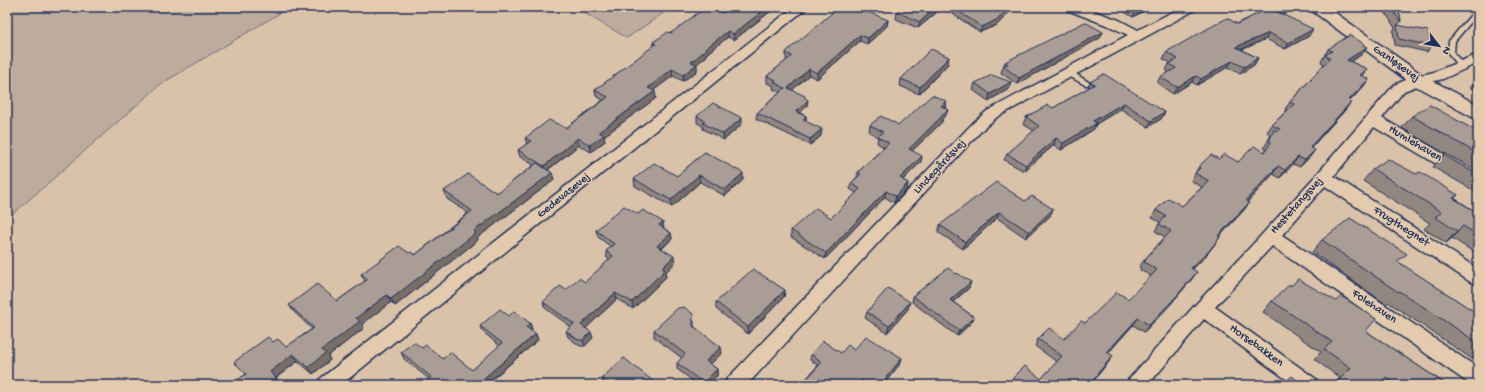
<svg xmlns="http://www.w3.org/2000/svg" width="1485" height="392" viewBox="0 0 1485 392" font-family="'Gochi Hand',sans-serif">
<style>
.green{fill:#bdac9d;stroke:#6c6e7e}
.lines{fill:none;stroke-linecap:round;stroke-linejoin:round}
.service-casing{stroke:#1b2f5e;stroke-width:3}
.minor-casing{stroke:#1b2f5e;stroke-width:3}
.tertiary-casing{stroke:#1b2f5e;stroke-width:3}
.service{fill:#e5cbad;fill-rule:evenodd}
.minor{fill:#e5cbad;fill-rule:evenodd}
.tertiary{fill:#e5cbad;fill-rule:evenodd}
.wall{fill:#928780;stroke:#1b2f5e}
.shaded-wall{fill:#776e68;stroke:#1b2f5e}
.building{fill:#aa9d95;stroke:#1b2f5e}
.labels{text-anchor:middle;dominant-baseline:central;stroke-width:3;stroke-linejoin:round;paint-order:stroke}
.street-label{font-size:12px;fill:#1b2f5e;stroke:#e5cbad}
</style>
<rect width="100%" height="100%" fill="#d9c2a8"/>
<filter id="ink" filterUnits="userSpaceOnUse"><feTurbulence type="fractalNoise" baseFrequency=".025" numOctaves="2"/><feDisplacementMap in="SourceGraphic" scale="8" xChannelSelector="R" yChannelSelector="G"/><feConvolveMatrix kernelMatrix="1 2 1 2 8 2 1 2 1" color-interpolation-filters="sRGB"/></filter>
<g filter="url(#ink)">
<path class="green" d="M 7,7 L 290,7 L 161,84 L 7,219 Z
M 574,7 L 672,7 L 627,38 Z"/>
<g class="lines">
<defs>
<path id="service" d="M 1478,8 L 1478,14 L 1455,41 L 1454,53 L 1464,65 L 1463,66 L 1459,66 L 1448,53 L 1449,41 L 1476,9 Z
M 1067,71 L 1071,71 L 1090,83 L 1087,85 L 1085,85 L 1067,75 L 1066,73 Z"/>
<path id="minor" d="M 794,7 L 808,7 L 341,385 L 317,385 L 320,379 Z
M 1065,7 L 1083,7 L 1119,20 L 1138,30 L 1182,7 L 1197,7 L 1195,10 L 997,117 L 983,129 L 747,385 L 724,385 L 727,379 L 973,123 L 987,111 L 1128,35 L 1109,26 L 1067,10 Z
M 1478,54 L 1478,63 L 1443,79 L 1422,84 L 1404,91 L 1382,118 L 1478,174 L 1478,187 L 1472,185 L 1374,127 L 1334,176 L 1478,269 L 1478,285 L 1472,283 L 1325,186 L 1282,235 L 1478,368 L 1478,385 L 1471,385 L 1272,246 L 1215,307 L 1316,379 L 1319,385 L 1294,385 L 1204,319 L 1148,385 L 1126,385 L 1129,379 L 1197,303 L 1256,241 L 1318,173 L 1394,85 L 1413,77 L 1434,72 Z"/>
<path id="tertiary" d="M 1309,7 L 1327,7 L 1424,76 L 1478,105 L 1478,119 L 1472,117 L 1412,84 L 1311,10 Z"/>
</defs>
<use href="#service" class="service-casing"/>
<use href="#minor" class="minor-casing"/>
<use href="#tertiary" class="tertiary-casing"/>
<use href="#service" class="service"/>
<use href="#minor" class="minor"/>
<use href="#tertiary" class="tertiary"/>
</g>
<path class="wall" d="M 776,7 L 734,40 L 728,37 L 706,54 L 707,56 L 696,64 L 697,71 L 683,81 L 673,76 L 653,90 L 656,98 L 604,136 L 605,141 L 591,152 L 579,145 L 548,170 L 552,173 L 554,180 L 477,238 L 478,240 L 395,306 L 391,302 L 362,324 L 364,328 L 328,356 L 330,360 L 313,374 L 298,361 L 276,378 L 282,384 L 246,374 L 234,362 L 273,342 L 286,347 L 312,329 L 294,312 L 289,305 L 337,301 L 365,281 L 361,274 L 409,253 L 415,255 L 468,213 L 447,199 L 444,191 L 497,193 L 534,165 L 520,157 L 518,150 L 527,144 L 525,138 L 566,128 L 603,100 L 596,96 L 595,90 L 654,46 L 653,42 L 671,33 L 723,13 Z
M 942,7 L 1012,7 L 1012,9 L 997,25 L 980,32 Z
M 1116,7 L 1161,7 L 1156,10 L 1151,7 L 1133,17 Z
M 1263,7 L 1297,7 L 1283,15 L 1309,36 L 1285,49 L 1266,39 L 1242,50 L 1258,58 L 1254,65 L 1240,74 L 1228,67 L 1197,85 L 1192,82 L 1173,94 L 1157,83 L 1160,77 L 1169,72 L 1166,70 L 1169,64 L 1171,63 L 1163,59 L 1166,52 L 1237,24 L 1264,11 L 1261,9 Z
M 1382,7 L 1398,7 L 1401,21 L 1398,25 L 1431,46 L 1427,52 L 1395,45 L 1393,31 L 1395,28 Z
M 897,12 L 936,13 L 918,28 L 896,19 Z
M 888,20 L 887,26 L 867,44 L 860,41 L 817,79 L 809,75 L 792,90 L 805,98 L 807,106 L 800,113 L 806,116 L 806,121 L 821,136 L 810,145 L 756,119 L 757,113 L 780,92 L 773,89 L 774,86 L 767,83 L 767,76 L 787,60 L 786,59 L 786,53 Z
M 1100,38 L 1017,84 L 1001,73 L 1005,62 Z
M 1363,45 L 1367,47 L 1362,54 L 1351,62 L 1367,69 L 1362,76 L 1364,86 L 1350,101 L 1346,109 L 1311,148 L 1310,157 L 1300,167 L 1293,164 L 1280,178 L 1273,174 L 1247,202 L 1249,203 L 1244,210 L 1219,237 L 1215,244 L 1203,259 L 1193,269 L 1192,279 L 1169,306 L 1144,332 L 1133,325 L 1108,353 L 1113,356 L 1108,363 L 1098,375 L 1092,383 L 1041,379 L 1057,362 L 1035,346 L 1038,339 L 1064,339 L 1085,323 L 1128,299 L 1151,276 L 1140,270 L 1141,268 L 1139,267 L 1144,260 L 1165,237 L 1155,231 L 1160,222 L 1152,218 L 1156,210 L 1182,206 L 1202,187 L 1191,181 L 1199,166 L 1219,159 L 1238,162 L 1265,152 L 1266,150 L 1264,148 L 1271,135 L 1267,132 L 1272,125 L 1287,110 L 1285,109 L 1290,102 L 1324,64 L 1321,62 L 1328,49 Z
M 948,64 L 919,94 L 900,86 L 901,79 Z
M 1478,80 L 1478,92 L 1470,88 L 1476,81 Z
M 1090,82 L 1165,112 L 1161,119 L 1148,127 L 1121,109 L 1096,124 L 1094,129 L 1061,150 L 1054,145 L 1024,171 L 1004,160 L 1007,154 L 1034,131 L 1023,124 L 1026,117 L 1053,108 L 1088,88 Z
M 975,83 L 1009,89 L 988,101 L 973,90 Z
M 946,101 L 945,108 L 948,109 L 946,115 L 942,119 L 942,122 L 912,151 L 921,162 L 903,180 L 908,183 L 907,189 L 894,203 L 885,197 L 825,259 L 791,237 L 791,230 L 831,218 L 856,193 L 850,189 L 851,183 L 857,177 L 858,172 L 884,147 L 877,143 L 878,137 L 869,132 L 870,125 L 899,125 Z
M 697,116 L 742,124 L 724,140 L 703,129 L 703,126 L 697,123 Z
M 1412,116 L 1478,132 L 1478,193 L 1433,167 L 1444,155 L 1446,154 L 1402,128 Z
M 705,152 L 743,180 L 725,196 L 700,182 L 672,207 L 635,186 L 634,179 L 677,176 Z
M 1373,169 L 1416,174 L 1458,195 L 1454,198 L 1478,213 L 1478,255 L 1452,238 L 1446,243 L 1424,229 L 1430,223 L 1363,181 Z
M 1025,201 L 1050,216 L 1026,238 L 997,218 L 963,249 L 938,232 L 940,225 Z
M 638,214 L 663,228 L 671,233 L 672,239 L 662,249 L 675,263 L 665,273 L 666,277 L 633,309 L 617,299 L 586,328 L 593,338 L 585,346 L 580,346 L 568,337 L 566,331 L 571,327 L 545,308 L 543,302 L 566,290 L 585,282 L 610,260 L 607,258 L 606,251 L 611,247 L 598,237 L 596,230 Z
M 1322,240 L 1398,262 L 1478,314 L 1478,363 L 1388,302 L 1386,304 L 1312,252 Z
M 1478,258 L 1478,263 L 1475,261 Z
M 969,288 L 953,302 L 974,317 L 972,322 L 957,336 L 912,302 L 913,296 Z
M 785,290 L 784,297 L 748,334 L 716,309 L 716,302 Z
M 1272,301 L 1366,331 L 1447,385 L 1334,385 L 1340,378 L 1314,359 L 1321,352 L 1263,312 Z
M 908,309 L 887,333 L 865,318 L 867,312 Z
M 509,316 L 530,323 L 532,329 L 531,330 L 536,334 L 538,340 L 489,382 L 429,379 L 404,359 L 401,352 L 422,348 L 443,359 L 472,370 L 500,346 L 483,332 L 480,326 Z
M 694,321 L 694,326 L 722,353 L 710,364 L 717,369 L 717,376 L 708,385 L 698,385 L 677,369 L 677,363 L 682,358 L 654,337 L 654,330 Z
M 854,350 L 902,358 L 900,364 L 883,385 L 801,385 L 818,365 L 810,360 L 811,354 L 841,353 Z
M 602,378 L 658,385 L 604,385 L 603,384 Z"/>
<path class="shaded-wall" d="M 768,7 L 776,7 L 734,40 L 733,34 Z
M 936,7 L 937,7 L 936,13 L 918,28 L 920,22 Z
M 1010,7 L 1012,7 L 1012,9 L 997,25 L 980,32 L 982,27 Z
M 1141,7 L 1151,7 L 1133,17 L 1136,10 Z
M 1157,7 L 1161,7 L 1156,10 Z
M 1288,7 L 1297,7 L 1277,18 L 1281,11 Z
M 888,20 L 887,26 L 867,44 L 868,38 Z
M 1313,29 L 1309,36 L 1285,49 L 1289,43 Z
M 728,31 L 728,37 L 706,54 L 707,56 L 692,68 L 691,62 L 705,49 Z
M 1103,32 L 1100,38 L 1017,84 L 1019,78 Z
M 1269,33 L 1266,39 L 1233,53 L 1236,47 Z
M 860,35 L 860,41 L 817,79 L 817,73 Z
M 1367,47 L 1362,54 L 1343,67 L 1347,60 Z
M 949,57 L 948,64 L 919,94 L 920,87 Z
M 1258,58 L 1254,65 L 1240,74 L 1244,67 Z
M 1232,61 L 1228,67 L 1197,85 L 1201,79 Z
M 697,64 L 697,71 L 683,81 L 683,75 Z
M 672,69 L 673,76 L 649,94 L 648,88 Z
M 809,69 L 809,75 L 788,94 L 788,88 Z
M 1196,76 L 1192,82 L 1173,94 L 1177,87 Z
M 1369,79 L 1364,86 L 1343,108 L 1349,100 Z
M 1011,82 L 1009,89 L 988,101 L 990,94 Z
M 655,91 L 656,98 L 604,136 L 605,141 L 591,152 L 590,145 L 599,132 Z
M 808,100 L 807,106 L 795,118 L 796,112 Z
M 946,101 L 945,108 L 941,106 Z
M 1351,102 L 1346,109 L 1305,154 L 1310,147 Z
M 1124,103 L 1121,109 L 1096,124 L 1094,129 L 1061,150 L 1063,143 L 1093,121 Z
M 948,109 L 946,115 L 942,119 L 942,122 L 908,155 L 909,149 Z
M 1165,112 L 1161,119 L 1148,127 L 1151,121 Z
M 806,116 L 806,123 L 803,120 Z
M 742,118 L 742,124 L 724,140 L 723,134 Z
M 822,129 L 821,136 L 810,145 L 810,139 Z
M 578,138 L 579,145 L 545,172 L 544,166 Z
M 1056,138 L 1054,145 L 1024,171 L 1026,165 Z
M 1315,150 L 1310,157 L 1300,167 L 1305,160 Z
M 922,156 L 921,162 L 898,185 L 900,178 Z
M 1298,157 L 1293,164 L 1280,178 L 1285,170 Z
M 1278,166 L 1273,174 L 1243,207 L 1247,199 Z
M 552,173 L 554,180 L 477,238 L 478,240 L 395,306 L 391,299 L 474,231 Z
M 743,173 L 743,180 L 725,196 L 725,190 Z
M 699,175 L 700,182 L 672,207 L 671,200 Z
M 908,183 L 907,189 L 894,203 L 896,196 Z
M 886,191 L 885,197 L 825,259 L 826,253 Z
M 1249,203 L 1244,210 L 1213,243 L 1218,236 Z
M 1053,209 L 1050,216 L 1026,238 L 1029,232 Z
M 999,212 L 997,218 L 963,249 L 965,242 Z
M 663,222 L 664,229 L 659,225 Z
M 1463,226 L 1452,238 L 1446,243 L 1457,231 Z
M 671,233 L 672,239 L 658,252 L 657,246 Z
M 1220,237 L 1215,244 L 1203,259 L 1186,275 L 1191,268 Z
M 674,256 L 675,263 L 665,273 L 666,277 L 633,309 L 632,302 L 662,268 Z
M 1197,272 L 1192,279 L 1169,306 L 1144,332 L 1149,325 Z
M 971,282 L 969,288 L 949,305 L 950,300 Z
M 785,290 L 784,297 L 748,334 L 748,327 Z
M 615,293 L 617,299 L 583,331 L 581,325 Z
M 387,295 L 391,302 L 362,324 L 364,328 L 328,356 L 330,360 L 313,374 L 308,367 L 322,350 L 356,318 Z
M 910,302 L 908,309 L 887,333 L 889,326 Z
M 974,317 L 972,322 L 957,336 L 959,331 Z
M 1138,318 L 1133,325 L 1103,359 L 1107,352 Z
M 530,323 L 532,329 L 528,333 L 526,327 Z
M 591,332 L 593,338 L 585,346 L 583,340 Z
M 536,334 L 538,340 L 486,384 L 484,378 Z
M 721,347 L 722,353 L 707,368 L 706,361 Z
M 293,354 L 298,361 L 275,378 L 270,372 Z
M 1113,356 L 1108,363 L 1096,377 L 1098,375 L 1094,381 L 1090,385 L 1089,385 L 1097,374 Z
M 902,358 L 900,364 L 883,385 L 880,385 Z
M 717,369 L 717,376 L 708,385 L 703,385 L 703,383 Z
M 276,378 L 282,384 L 267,385 Z"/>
<path class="building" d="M 706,7 L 710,7 L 723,13 L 731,7 L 768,7 L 733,34 L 728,31 L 705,49 L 706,50 L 691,62 L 697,64 L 683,75 L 672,69 L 648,88 L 655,91 L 599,132 L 604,135 L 590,145 L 578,138 L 544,166 L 518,150 L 531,141 L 525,138 L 549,120 L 566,128 L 608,97 L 595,90 L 656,44 L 653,42 L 668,32 L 671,33 Z
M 839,7 L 856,7 L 888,20 L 868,38 L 860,35 L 817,73 L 809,69 L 788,88 L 805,96 L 804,97 L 808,100 L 796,112 L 806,116 L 803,120 L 822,129 L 810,139 L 757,113 L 785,88 L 774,82 L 776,80 L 767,76 L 792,56 L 786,53 L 787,51 Z
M 903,7 L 936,7 L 920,22 L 897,12 Z
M 952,7 L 1010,7 L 998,19 L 982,27 Z
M 1130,7 L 1141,7 L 1136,10 Z
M 1274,7 L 1288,7 L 1281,11 Z
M 1391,7 L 1398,7 L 1401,21 L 1400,21 Z
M 1269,8 L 1313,29 L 1289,43 L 1269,33 L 1236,47 L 1258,58 L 1244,67 L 1232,61 L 1201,79 L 1196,76 L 1177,87 L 1160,77 L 1176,68 L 1169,64 L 1178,59 L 1166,52 L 1227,18 L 1237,24 Z
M 1085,22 L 1103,32 L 1019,78 L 1003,66 L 1008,64 L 1005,62 Z
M 1397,25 L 1428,31 L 1431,46 L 1399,39 Z
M 1350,35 L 1364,44 L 1363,45 L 1367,47 L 1347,60 L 1367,69 L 1360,75 L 1369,79 L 1349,100 L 1351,102 L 1310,147 L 1315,150 L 1305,160 L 1298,157 L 1285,170 L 1278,166 L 1247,199 L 1247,201 L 1249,203 L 1218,236 L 1220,237 L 1208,252 L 1191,268 L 1197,272 L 1174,299 L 1149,325 L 1138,318 L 1107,352 L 1113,356 L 1097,374 L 1098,375 L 1091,382 L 1094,384 L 1092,385 L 1006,385 L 1025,366 L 1041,379 L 1062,356 L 1038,339 L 1049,328 L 1064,339 L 1081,321 L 1085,323 L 1117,292 L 1128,299 L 1157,270 L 1144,262 L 1146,261 L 1144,260 L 1171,231 L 1159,224 L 1166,216 L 1156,210 L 1168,198 L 1182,206 L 1209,181 L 1195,173 L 1201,167 L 1199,166 L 1211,155 L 1219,159 L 1224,154 L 1238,162 L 1254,146 L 1265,152 L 1271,142 L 1269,141 L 1274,130 L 1278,131 L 1280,129 L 1272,125 L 1294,104 L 1290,102 L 1330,58 L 1325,55 L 1332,51 L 1328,49 Z
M 931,49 L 949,57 L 920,87 L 901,79 Z
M 1104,74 L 1165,112 L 1151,121 L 1124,103 L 1093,121 L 1097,123 L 1063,143 L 1056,138 L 1026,165 L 1007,154 L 1039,126 L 1026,117 L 1048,105 L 1053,108 L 1095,84 L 1090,82 Z
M 992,75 L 1011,82 L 990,94 L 975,83 Z
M 932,95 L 946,101 L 941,106 L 948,109 L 942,115 L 943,115 L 909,149 L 922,156 L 900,178 L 908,183 L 896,196 L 886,191 L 826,253 L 791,230 L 816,208 L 831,218 L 860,189 L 851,183 L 861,174 L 858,172 L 889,143 L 878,137 L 883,132 L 870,125 L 881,116 L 899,125 Z
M 713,103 L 742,118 L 723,134 L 703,123 L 705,121 L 697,116 Z
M 1430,105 L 1478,132 L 1478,154 L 1412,116 Z
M 705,152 L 743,173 L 725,190 L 699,175 L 671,200 L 634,179 L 654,163 L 677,176 Z
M 1446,154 L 1478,171 L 1478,175 L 1444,155 Z
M 1388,159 L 1416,174 L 1420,172 L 1458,195 L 1453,198 L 1478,213 L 1478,235 L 1463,226 L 1457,231 L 1435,217 L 1442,212 L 1373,169 Z
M 537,163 L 552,173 L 474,231 L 476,233 L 391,299 L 387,295 L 356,318 L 360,321 L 322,350 L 326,353 L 308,367 L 293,354 L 270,372 L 276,378 L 267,385 L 233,385 L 232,384 L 246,374 L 234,362 L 268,337 L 273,342 L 278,339 L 286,347 L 314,328 L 289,305 L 317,284 L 337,301 L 368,279 L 361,274 L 399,246 L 409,253 L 411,252 L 415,255 L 472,211 L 444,191 L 468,174 L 497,193 Z
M 996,182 L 1025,201 L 1032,196 L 1053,209 L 1029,232 L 999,212 L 965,242 L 940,225 Z
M 624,206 L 638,214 L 643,210 L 663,222 L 659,225 L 671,233 L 657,246 L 674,256 L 662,268 L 665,270 L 632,302 L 615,293 L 581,325 L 591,332 L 583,340 L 578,340 L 566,331 L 574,324 L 543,302 L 560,286 L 566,290 L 579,278 L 585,282 L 613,256 L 606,251 L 614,244 L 596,230 Z
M 1350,218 L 1407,254 L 1397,261 L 1478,314 L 1478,343 L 1399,291 L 1398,292 L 1322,240 Z
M 948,268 L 956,274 L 957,273 L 971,282 L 950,300 L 974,317 L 959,331 L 913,296 Z
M 753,269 L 785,290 L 748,327 L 716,302 Z
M 1298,279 L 1336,301 L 1341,296 L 1366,312 L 1376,319 L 1366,331 L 1447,385 L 1397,385 L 1386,377 L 1378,385 L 1334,385 L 1351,368 L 1324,349 L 1332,342 L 1272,301 L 1290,284 L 1291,286 Z
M 888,288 L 910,302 L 889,326 L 867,312 Z
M 684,307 L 693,314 L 693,326 L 721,347 L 706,361 L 717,369 L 703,383 L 677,363 L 685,354 L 654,330 L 678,308 Z
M 500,309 L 509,316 L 514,311 L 530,323 L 526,327 L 536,334 L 484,378 L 492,385 L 422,385 L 431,377 L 401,352 L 414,342 L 422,348 L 426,345 L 443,359 L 450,352 L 472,370 L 502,343 L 480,326 Z
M 866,336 L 902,358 L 880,385 L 869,385 L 862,380 L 858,385 L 801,385 L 822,362 L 811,354 L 823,341 L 841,353 L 848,345 L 854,350 Z
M 624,358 L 658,385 L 610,385 L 602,378 Z
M 1292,376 L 1303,385 L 1282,385 Z
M 1276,381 L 1282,385 L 1272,385 Z"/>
</g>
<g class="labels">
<g class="street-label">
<text transform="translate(1396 64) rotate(35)">Ganløsevej</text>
<text transform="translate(1415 144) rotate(31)">Humlehaven</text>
<text transform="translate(940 167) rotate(-47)">Lindegårdsvej</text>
<text transform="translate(564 196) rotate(-39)">Gedevasevej</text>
<text transform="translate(1297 206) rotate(-48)">Hestetangsvej</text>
<text transform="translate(1401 227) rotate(33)">Frugthegnet</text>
<text transform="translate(1374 307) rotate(34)">Folehaven</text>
<text transform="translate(1256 346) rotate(36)">Horsebakken</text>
</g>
</g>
<rect width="1485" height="392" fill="none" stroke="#e5cbad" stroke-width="24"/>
<rect x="12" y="12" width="1461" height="368" fill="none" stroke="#1b2f5e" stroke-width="1.5" filter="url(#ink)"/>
<g transform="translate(1439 46) rotate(121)" stroke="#e5cbad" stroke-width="3" paint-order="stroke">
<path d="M0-3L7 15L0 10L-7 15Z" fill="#1b2f5e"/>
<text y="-6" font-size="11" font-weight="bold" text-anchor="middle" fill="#1b2f5e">N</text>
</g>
</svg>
